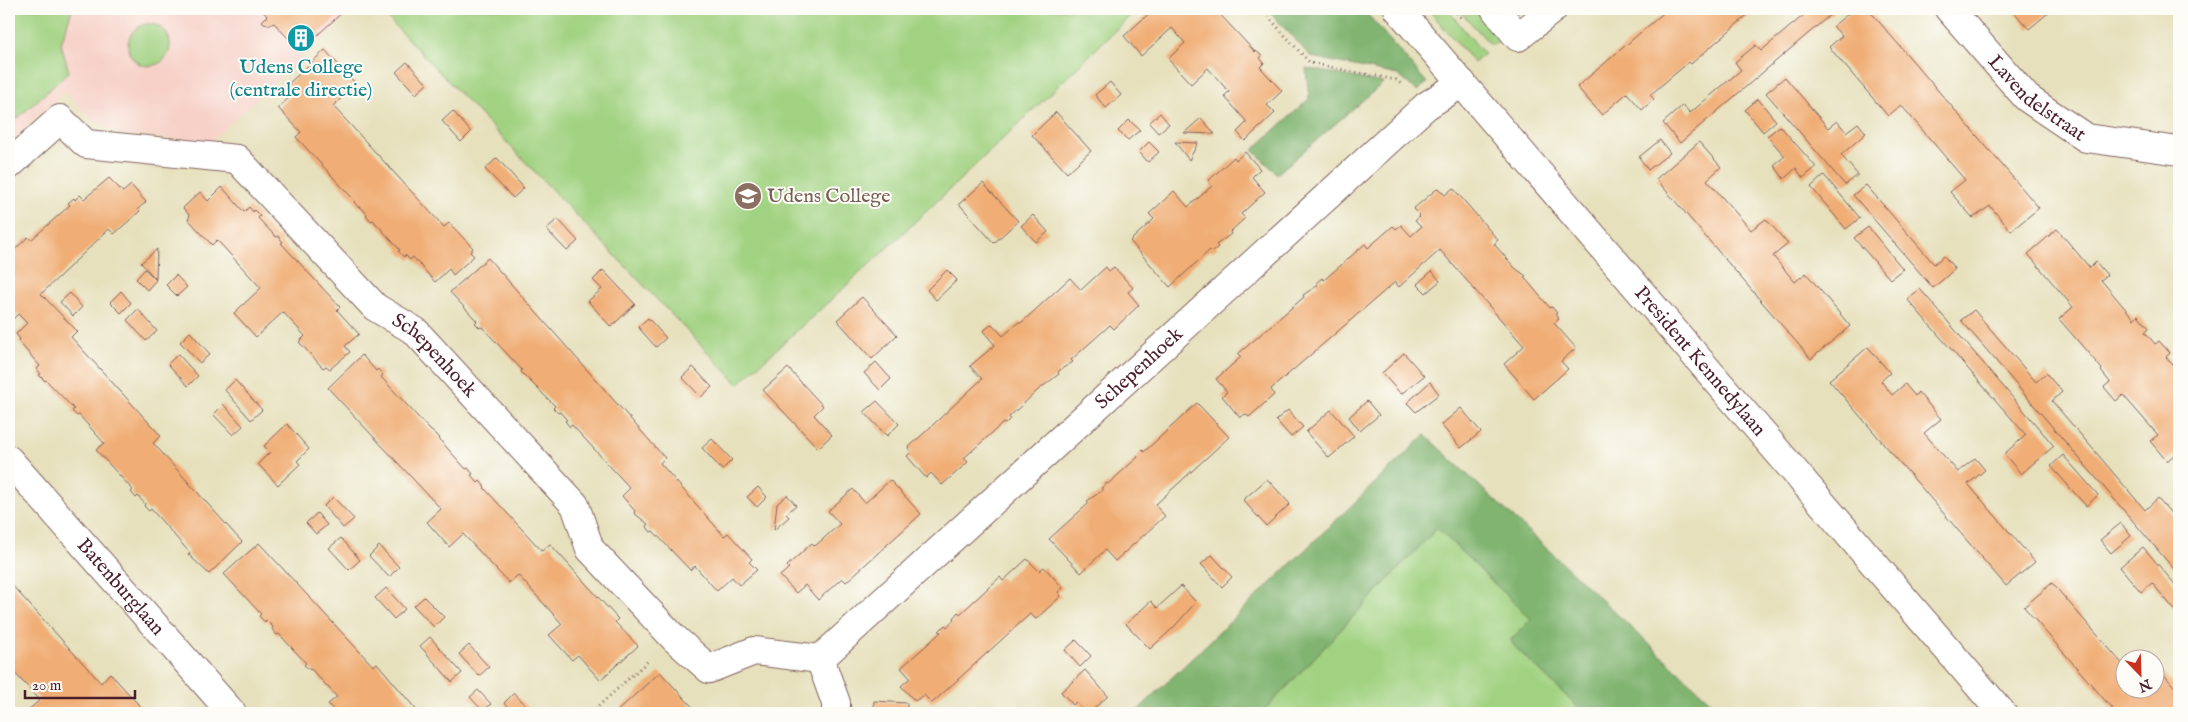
<svg xmlns="http://www.w3.org/2000/svg" width="2188" height="722" viewBox="0 0 2188 722" font-family="'IM FELL English',serif">
<style>
.built{fill:#f7d1c8}
.green{fill:#a1d281;stroke:#767856}
.forest{fill:#80b46f;stroke:#656a4d}
.building{fill:#f0ad74}
.lines{fill:none;stroke-linecap:round;stroke-linejoin:round}
.minor-casing{stroke:#81635e;stroke-width:30}
.path{stroke:#81635e;stroke-width:3;stroke-dasharray:1 4;stroke-linecap:butt}
.minor{stroke:#fff;stroke-width:28}
.labels{text-anchor:middle;dominant-baseline:central;stroke-width:4;stroke-linejoin:round;paint-order:stroke}
.culture-label{font-size:20px;fill:#0d838f;stroke:#fdfcf7}
.street-label{font-size:20px;fill:#4a1f2b;stroke:#fdfcf7}
.education-label{font-size:20px;fill:#785e54;stroke:#fdfcf7;text-anchor:start}
</style>
<rect width="100%" height="100%" fill="#fdfcf7"/>
<filter id="ink" filterUnits="userSpaceOnUse"><feTurbulence type="fractalNoise" baseFrequency=".02" numOctaves="2"/><feDisplacementMap in="SourceGraphic" scale="10" xChannelSelector="R" yChannelSelector="G"/><feConvolveMatrix kernelMatrix="1 2 1 2 8 2 1 2 1" color-interpolation-filters="sRGB"/></filter>
<filter id="wash" filterUnits="userSpaceOnUse"><feTurbulence type="fractalNoise" baseFrequency=".0096" numOctaves="4" result="noise"/><feDisplacementMap in="SourceGraphic" scale="20" xChannelSelector="R" yChannelSelector="G"/><feGaussianBlur stdDeviation="1.12" result="paint"/><feColorMatrix in="noise" values="0 0 0 0 0 0 0 0 0 0 0 0 0 0 0 0 0 1.4 0 .05"/><feComposite in="paint" operator="in"/></filter>
<g filter="url(#wash)">
<rect width="100%" height="100%" fill="#e6e0bc"/>
<path class="built" d="M 9,9 L 354,9 L 210,142 L 122,135 L 92,120 L 65,92 L 9,143 Z"/>
<path class="green" d="M 13,9 L 72,9 L 61,44 L 69,72 L 9,126 L 9,13 Z
M 379,9 L 1137,9 C 1007,137 874,262 738,384 Z
M 1428,9 L 1447,9 L 1484,54 L 1474,63 Z
M 1458,9 L 1476,9 L 1502,38 L 1492,46 Z
M128 45a21 21 0 1 1 42 0a21 21 0 1 1-42 0Z
M 1437,528 L 1532,620 L 1511,639 L 1514,646 L 1584,713 L 1262,713 Z"/>
<path class="forest" d="M 1267,9 L 1363,9 L 1427,83 L 1417,91 L 1398,75 L 1311,57 Z
M 1306,68 L 1383,83 L 1277,174 L 1253,150 L 1309,99 Z
M 1425,435 L 1723,713 L 1584,713 L 1514,646 L 1511,640 L 1531,619 L 1437,528 L 1262,713 L 1135,713 Z"/>
<g id="blocks">
<path class="building" d="M 261,9 L 346,9 L 300,51 L 274,23 L 270,25 L 264,23 L 262,21 L 267,16 Z
M 1154,9 L 1215,9 L 1255,52 L 1256,51 L 1262,56 L 1260,58 L 1264,63 L 1260,67 L 1282,91 L 1267,105 L 1275,113 L 1245,141 L 1237,132 L 1247,122 L 1224,96 L 1229,92 L 1208,68 L 1191,84 L 1168,59 L 1185,43 L 1172,28 L 1141,56 L 1124,36 Z
M 1668,9 L 1750,9 L 1752,11 L 1691,64 L 1689,62 L 1650,95 L 1654,99 L 1642,110 L 1627,93 L 1602,115 L 1577,87 Z
M 1811,9 L 1837,9 L 1680,143 L 1663,123 L 1683,105 L 1690,113 L 1741,70 L 1735,62 L 1756,45 L 1761,51 Z
M 1854,9 L 1868,9 L 2039,208 L 2011,231 L 1990,206 L 1973,218 L 1950,192 L 1965,180 L 1901,105 L 1888,116 L 1829,47 L 1842,36 L 1833,26 Z
M 2011,9 L 2053,9 L 2029,29 Z
M 325,50 L 356,84 L 333,106 L 444,227 L 449,223 L 473,248 L 470,252 L 474,256 L 453,275 L 449,269 L 435,282 L 413,257 L 410,260 L 405,255 L 404,257 L 398,251 L 400,250 L 373,220 L 371,221 L 366,215 L 367,214 L 360,206 L 359,208 L 354,202 L 355,201 L 296,137 L 301,132 L 278,108 L 293,94 L 286,86 Z
M 407,62 L 427,84 L 416,94 L 396,72 Z
M 1785,77 L 1828,128 L 1837,121 L 1846,132 L 1858,123 L 1866,133 L 1841,155 L 1858,175 L 1845,185 L 1766,93 Z
M 1110,82 L 1121,95 L 1106,108 L 1095,95 Z
M 1758,99 L 1776,121 L 1763,132 L 1745,110 Z
M 453,111 L 471,132 L 461,142 L 442,121 Z
M 1056,112 L 1091,151 L 1067,173 L 1032,135 Z
M 1160,113 L 1169,124 L 1158,133 L 1149,123 Z
M 1201,118 L 1215,134 L 1184,133 Z
M 1129,120 L 1140,130 L 1128,140 L 1118,131 Z
M 1780,126 L 1816,167 L 1803,178 L 1796,168 L 1784,179 L 1774,165 L 1785,156 L 1767,136 Z
M 1660,140 L 1670,153 L 1648,170 L 1639,157 Z
M 1149,142 L 1159,152 L 1148,162 L 1139,152 Z
M 1175,142 L 1198,143 L 1189,160 Z
M 1699,142 L 1721,167 L 1707,180 L 1751,230 L 1766,219 L 1788,244 L 1773,256 L 1795,282 L 1806,273 L 1850,326 L 1811,359 L 1656,179 Z
M 1245,152 L 1260,169 L 1252,177 L 1265,192 L 1241,214 L 1245,218 L 1230,232 L 1231,234 L 1216,245 L 1218,247 L 1212,252 L 1210,250 L 1170,287 L 1130,241 L 1154,219 L 1149,214 L 1174,191 L 1188,207 L 1212,186 L 1208,181 L 1234,157 L 1236,160 Z
M 497,158 L 524,188 L 513,198 L 485,169 Z
M 1824,175 L 1860,218 L 1846,229 L 1811,187 Z
M 109,178 L 123,192 L 131,185 L 146,202 L 138,209 L 140,211 L 114,234 L 109,229 L 41,294 L 77,331 L 71,337 L 161,436 L 153,443 L 242,542 L 209,574 L 188,554 L 190,553 L 151,509 L 149,511 L 144,506 L 145,504 L 138,496 L 136,498 L 131,492 L 133,490 L 96,450 L 104,443 L 79,415 L 77,416 L 72,411 L 74,409 L 46,380 L 45,381 L 39,375 L 41,374 L 37,369 L 40,366 L 18,341 L 20,339 L 16,334 L 27,323 L 18,314 L 12,320 L 9,316 L 9,255 L 28,237 L 31,240 L 70,205 L 68,203 L 74,198 L 75,200 L 80,195 L 84,199 Z
M 983,183 L 1018,221 L 994,243 L 959,204 Z
M 1866,185 L 1934,264 L 1944,256 L 1955,269 L 1933,288 L 1853,195 Z
M 222,187 L 244,212 L 249,207 L 253,212 L 254,210 L 260,216 L 258,218 L 276,237 L 278,236 L 283,242 L 281,243 L 340,307 L 337,310 L 359,334 L 345,346 L 350,352 L 330,369 L 326,366 L 323,368 L 299,342 L 305,336 L 283,312 L 256,337 L 234,313 L 261,288 L 217,240 L 212,245 L 188,219 L 190,216 L 183,208 L 200,192 L 208,201 Z
M 1438,188 L 1445,195 L 1453,188 L 1498,240 L 1494,244 L 1515,268 L 1526,276 L 1524,277 L 1550,308 L 1552,307 L 1557,313 L 1555,314 L 1559,319 L 1554,323 L 1576,348 L 1561,361 L 1568,369 L 1534,399 L 1504,364 L 1524,346 L 1440,250 L 1399,287 L 1395,282 L 1271,389 L 1274,395 L 1249,417 L 1245,414 L 1240,418 L 1222,396 L 1227,392 L 1216,379 L 1241,357 L 1238,354 L 1304,297 L 1303,295 L 1318,285 L 1316,283 L 1322,278 L 1324,280 L 1365,244 L 1368,248 L 1393,226 L 1396,229 L 1401,225 L 1411,236 L 1421,227 L 1415,221 L 1420,216 L 1413,209 Z
M 1033,215 L 1048,232 L 1036,242 L 1021,226 Z
M 558,219 L 578,241 L 567,251 L 546,229 Z
M 1868,227 L 1903,269 L 1890,279 L 1854,238 Z
M 2057,229 L 2090,268 L 2096,262 L 2107,275 L 2101,280 L 2134,319 L 2138,315 L 2149,328 L 2145,332 L 2155,344 L 2159,341 L 2170,353 L 2166,357 L 2179,372 L 2179,461 L 2174,455 L 2167,461 L 2160,453 L 2150,441 L 2158,435 L 2123,395 L 2116,401 L 2104,387 L 2110,382 L 2101,371 L 2102,369 L 2059,319 L 2073,307 L 2028,254 Z
M 157,249 L 156,279 L 141,263 Z
M 488,258 L 665,458 L 660,463 L 724,536 L 728,533 L 752,559 L 749,562 L 757,570 L 739,585 L 732,577 L 717,591 L 695,566 L 690,570 L 653,531 L 651,532 L 646,526 L 648,524 L 634,513 L 635,511 L 622,496 L 630,488 L 572,425 L 570,427 L 565,421 L 567,420 L 560,412 L 558,413 L 553,408 L 555,406 L 521,372 L 522,370 L 482,327 L 480,328 L 475,323 L 477,321 L 450,292 Z
M 1106,267 L 1109,271 L 1114,267 L 1133,288 L 1128,292 L 1139,305 L 1114,329 L 1110,325 L 1071,360 L 1073,362 L 1061,369 L 1058,372 L 1059,374 L 1037,391 L 1009,417 L 1010,419 L 1005,424 L 1003,423 L 964,458 L 968,462 L 942,485 L 931,473 L 926,478 L 907,456 L 911,452 L 908,448 L 982,379 L 970,366 L 995,345 L 983,331 L 992,324 L 1003,336 L 1019,322 L 1021,323 L 1070,278 L 1081,290 Z
M 145,269 L 156,280 L 147,290 L 136,279 Z
M 603,270 L 635,304 L 611,327 L 588,301 L 602,289 L 593,280 Z
M 947,270 L 957,280 L 936,300 L 927,290 Z
M 1432,271 L 1440,281 L 1426,293 L 1417,284 Z
M 176,275 L 187,287 L 177,296 L 166,285 Z
M 1920,289 L 2054,446 L 2021,474 L 2004,454 L 2026,435 L 1907,299 Z
M 121,291 L 131,303 L 121,313 L 110,302 Z
M 70,293 L 82,307 L 73,316 L 60,302 Z
M 862,297 L 897,335 L 872,359 L 837,320 Z
M 138,309 L 157,331 L 146,341 L 127,320 Z
M 1974,310 L 2036,382 L 2046,373 L 2062,392 L 2052,401 L 2145,510 L 2158,498 L 2179,523 L 2179,575 L 1961,320 Z
M 648,318 L 666,338 L 656,347 L 638,327 Z
M 190,332 L 210,354 L 200,363 L 180,342 Z
M 1868,347 L 1890,373 L 1881,381 L 1892,395 L 1905,384 L 1915,396 L 1918,392 L 1941,419 L 1924,433 L 1958,472 L 1975,458 L 1985,470 L 1968,484 L 2035,562 L 2006,586 L 1829,380 Z
M 1404,353 L 1424,376 L 1401,394 L 1382,373 Z
M 178,354 L 198,376 L 188,386 L 168,364 Z
M 362,355 L 376,371 L 378,369 L 383,375 L 381,377 L 430,430 L 440,438 L 439,439 L 466,469 L 468,468 L 473,474 L 471,475 L 478,483 L 480,481 L 485,487 L 484,488 L 542,551 L 550,544 L 618,619 L 615,622 L 638,646 L 600,680 L 578,655 L 572,660 L 549,635 L 562,624 L 518,575 L 509,583 L 463,534 L 449,547 L 427,522 L 441,509 L 328,388 Z
M 876,362 L 891,379 L 880,390 L 864,373 Z
M 693,367 L 712,387 L 701,397 L 682,377 Z
M 788,368 L 823,406 L 814,415 L 832,435 L 818,448 L 763,390 Z
M 235,380 L 262,410 L 251,420 L 225,390 Z
M 1430,382 L 1439,394 L 1416,412 L 1407,403 Z
M 877,401 L 899,424 L 887,436 L 864,412 Z
M 1367,401 L 1379,415 L 1360,431 L 1349,417 Z
M 1197,403 L 1229,437 L 1155,505 L 1165,516 L 1115,561 L 1105,550 L 1081,573 L 1049,539 L 1089,503 L 1087,501 L 1103,490 L 1101,488 L 1107,483 L 1108,484 L 1138,457 L 1137,456 L 1143,450 L 1144,452 Z
M 223,404 L 243,426 L 233,435 L 213,414 Z
M 1461,408 L 1481,432 L 1461,448 L 1441,425 Z
M 1288,410 L 1303,427 L 1291,437 L 1276,420 Z
M 1331,410 L 1354,436 L 1329,458 L 1306,432 Z
M 287,424 L 309,449 L 297,461 L 300,464 L 278,485 L 258,464 L 270,452 L 264,446 Z
M 712,439 L 732,460 L 722,470 L 702,448 Z
M 2063,455 L 2098,495 L 2086,506 L 2051,466 Z
M 1267,479 L 1290,504 L 1266,526 L 1243,500 Z
M 890,480 L 921,514 L 846,582 L 842,578 L 818,600 L 805,585 L 796,593 L 780,576 L 789,568 L 787,566 L 812,543 L 815,546 L 840,524 L 828,511 L 853,489 L 865,503 Z
M 758,487 L 767,497 L 757,507 L 747,497 Z
M 787,495 L 796,505 L 786,514 L 789,517 L 774,530 L 777,504 Z
M 333,497 L 354,519 L 343,528 L 324,506 Z
M 317,513 L 327,525 L 316,534 L 306,523 Z
M 2121,523 L 2131,536 L 2111,553 L 2100,540 Z
M 341,538 L 360,560 L 349,570 L 329,548 Z
M 259,543 L 373,666 L 377,663 L 419,713 L 336,713 L 328,704 L 337,697 L 311,669 L 310,670 L 304,665 L 306,663 L 279,634 L 277,635 L 272,629 L 273,627 L 266,620 L 265,622 L 259,616 L 261,614 L 224,574 Z
M 379,546 L 399,567 L 389,577 L 369,556 Z
M 2143,547 L 2179,589 L 2179,615 L 2152,583 L 2141,592 L 2120,567 Z
M 1212,555 L 1232,577 L 1222,587 L 1201,564 Z
M 1027,559 L 1039,571 L 1044,567 L 1063,588 L 1058,592 L 1061,596 L 1036,619 L 1030,614 L 932,703 L 924,695 L 915,701 L 901,686 L 910,678 L 901,668 L 941,632 L 939,631 L 945,625 L 947,627 L 954,619 L 953,618 L 958,612 L 960,614 L 1000,577 L 1003,581 Z
M 9,582 L 101,683 L 110,673 L 146,713 L 29,713 L 27,711 L 40,700 L 9,667 Z
M 2052,583 L 2126,668 L 2126,690 L 2156,690 L 2156,671 L 2157,672 L 2160,670 L 2177,690 L 2174,692 L 2179,696 L 2179,713 L 2116,713 L 2024,607 Z
M 1181,586 L 1196,602 L 1174,627 L 1150,649 L 1126,624 L 1151,601 L 1157,608 Z
M 386,588 L 405,609 L 394,619 L 375,598 Z
M 424,597 L 444,617 L 434,627 L 414,606 Z
M 430,637 L 462,673 L 452,682 L 420,646 Z
M 1076,640 L 1091,656 L 1080,667 L 1065,650 Z
M 469,645 L 489,667 L 479,676 L 459,654 Z
M 1085,670 L 1108,696 L 1089,713 L 1086,713 L 1076,702 L 1073,705 L 1061,692 Z
M 660,672 L 698,713 L 615,713 L 626,703 Z
M 478,690 L 491,704 L 483,711 L 470,697 Z
M 514,693 L 524,704 L 533,713 L 513,713 L 504,703 Z
M 874,701 L 907,703 L 907,713 L 874,713 Z"/>
</g>
</g>
<g filter="url(#ink)">
<use href="#blocks" fill-opacity="0" stroke="#81635e" stroke-width="1"/>
<g class="lines">
<defs>
<g id="minor">
<path id="s1" d="M 1398,9 L 2002,713"/>
<path d="M 1495,9 L 1518,37 L 1553,9"/>
<path id="s2" d="M 1949,9 L 2027,98 L 2086,138 L 2179,151"/>
<path id="s3" d="M 9,165 L 60,119 L 86,144 L 237,159 L 375,307 L 415,331 L 575,505 L 590,549 L 674,638 L 709,669 L 754,651 L 820,659 L 1426,106 L 1462,83"/>
<path id="s4" d="M 9,460 L 232,713"/>
<path d="M 820,659 L 836,703 L 836,713"/>
</g>
</defs>
<use href="#minor" class="minor-casing"/>
<path class="path" d="M 1261,9 L 1310,63 L 1396,80 L 1401,84
M 1453,9 L 1463,20
M 591,713 L 649,660"/>
<use href="#minor" class="minor"/>
</g>
</g>
<defs>
<symbol id="building-disc" viewBox="-11 -11 22 22"><circle r="9.5" fill="#0f9aa8" stroke="#fdfcf7"/><path d="M-4-6H4V6H1V3H-1V6H-4ZM-2.5-4.3h1.7v1.8h-1.7ZM.8-4.3h1.7v1.8H.8ZM-2.5-1h1.7V.8h-1.7ZM.8-1h1.7V.8H.8Z" fill="#fff"/></symbol>
<symbol id="school-disc" viewBox="-11 -11 22 22"><circle r="9.5" fill="#8d6e63" stroke="#fdfcf7"/><path d="M0-5L7-2L0 1L-7-2ZM-4 1L0 2.5L4 1V4Q0 6-4 4Z" fill="#fff"/></symbol>
</defs>
<g fill-rule="evenodd">
<use href="#building-disc" x="285" y="22" width="32" height="32"/>
<use href="#school-disc" x="732" y="180" width="32" height="32"/>
</g>
<g class="labels">
<g class="culture-label">
<text x="301" y="67">Udens College<tspan x="301" dy="23">(centrale directie)</tspan></text>
</g>
<g class="street-label">
<text stroke="none"><textPath href="#s2" startOffset="126">Lavendelstraat</textPath></text>
<text stroke="none"><textPath href="#s3" startOffset="536">Schepenhoek</textPath></text>
<text stroke="none"><textPath href="#s1" startOffset="464">President Kennedylaan</textPath></text>
<text stroke="none"><textPath href="#s3" startOffset="1504">Schepenhoek</textPath></text>
<text stroke="none"><textPath href="#s4" startOffset="169">Batenburglaan</textPath></text>
</g>
<g class="education-label">
<text x="767" y="196">Udens College</text>
</g>
</g>
<rect width="2188" height="722" fill="none" stroke="#fdfcf7" stroke-width="30"/>
<g transform="translate(2140 674) rotate(157)"><circle r="24" fill="#fdfcf7" stroke="#b5a4a5"/>
<path d="M0-4L9 19L0 12L-9 19Z" fill="#c8321e"/>
<text y="-8" font-size="14" font-weight="bold" text-anchor="middle" fill="#4a1f2b">N</text>
</g>
<path d="M25 690v8h110v-8" fill="none" stroke="#4a1f2b" stroke-width="2.5"/>
<text x="32" y="690" font-size="15" fill="#4a1f2b" stroke="#fdfcf7" stroke-width="4" paint-order="stroke">20 m</text>
</svg>
